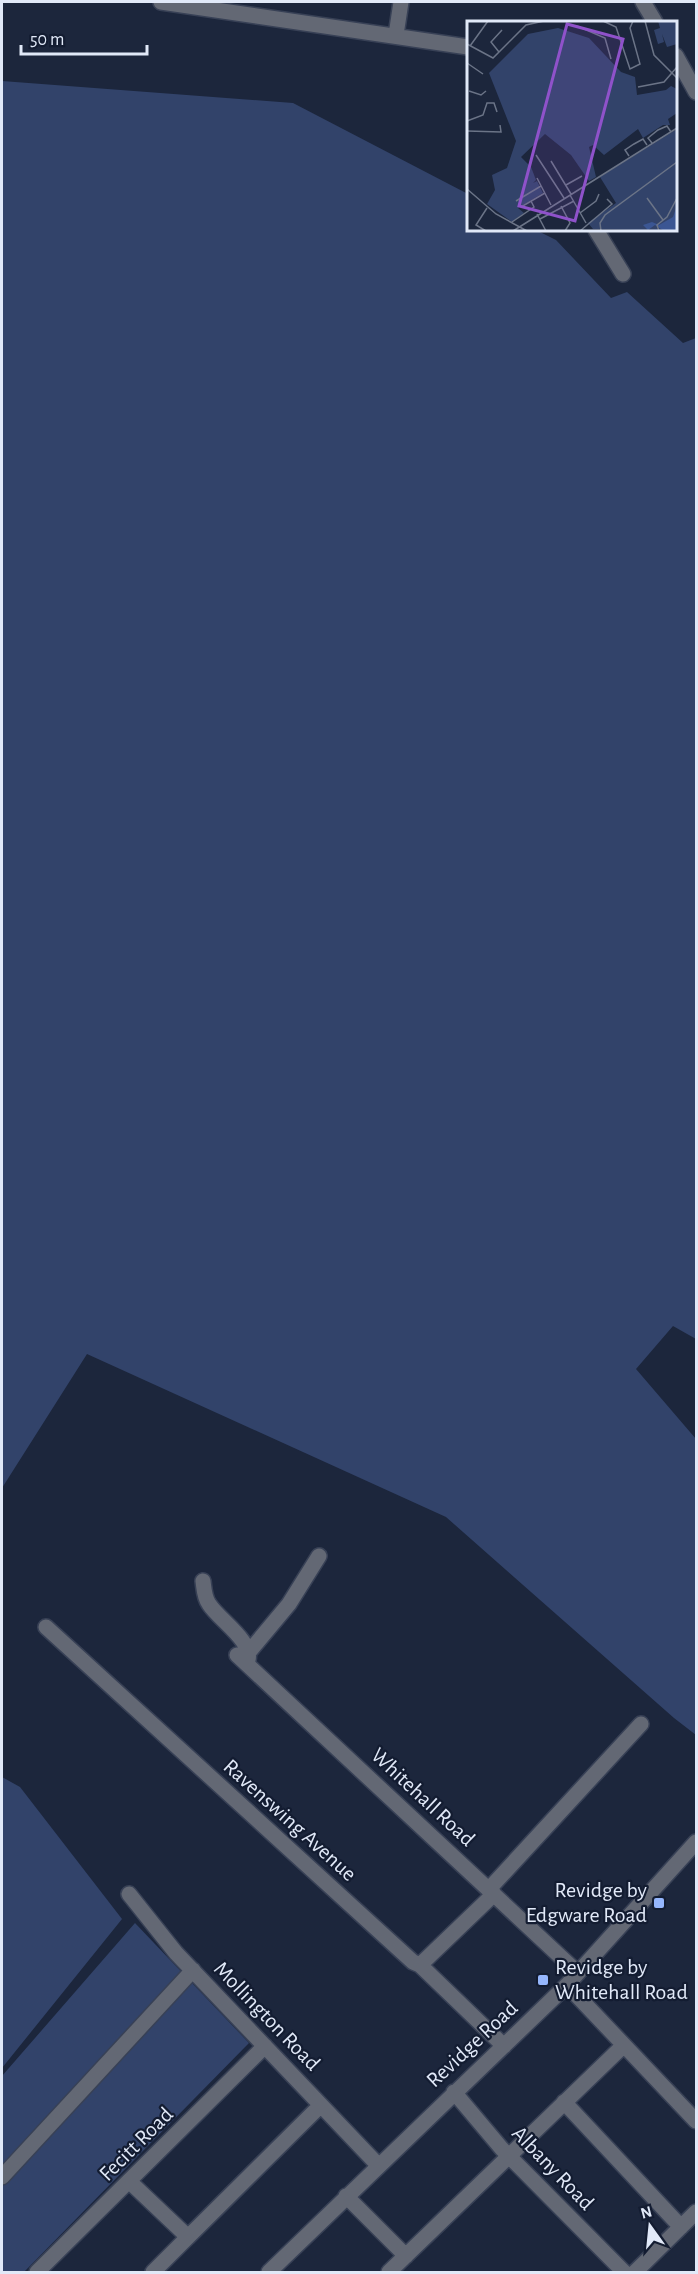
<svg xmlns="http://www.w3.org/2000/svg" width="698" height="2274" viewBox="0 0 698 2274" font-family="'Alegreya Sans',sans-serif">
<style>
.green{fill:#32436a}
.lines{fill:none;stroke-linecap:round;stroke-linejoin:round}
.minor-casing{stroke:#384156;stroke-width:18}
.minor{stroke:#636874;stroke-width:15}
.poi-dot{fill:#95b6fd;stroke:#131c31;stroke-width:2}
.labels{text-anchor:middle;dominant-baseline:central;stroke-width:4.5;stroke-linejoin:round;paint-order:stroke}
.street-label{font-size:22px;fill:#e1e9f8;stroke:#131c31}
.poi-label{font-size:22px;fill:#e1e9f8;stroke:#131c31;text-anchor:end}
.inset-road{fill:none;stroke:#6b7487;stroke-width:1.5}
.view{fill:#8f52ca;fill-opacity:0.15;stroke:#8f52ca;stroke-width:3}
.inset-edge{fill:none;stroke:#e1e9f8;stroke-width:3}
</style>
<rect width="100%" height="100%" fill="#1c263c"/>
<path class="green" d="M 2,81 L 293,103 L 468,194 L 468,230 L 536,230 L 556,240 L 611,298 L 627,292 L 683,343 L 696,338 L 696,1339 L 673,1326 L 636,1369 L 696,1439 L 696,1735 L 674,1718 L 446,1517 L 87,1354 L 2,1488 Z
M 2,1777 L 20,1787 L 122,1919 L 2,2068 Z
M 135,1923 L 249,2043 L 24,2272 L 2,2272 L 2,2076 Z"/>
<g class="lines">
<defs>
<path id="minor" d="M 161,2 L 468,47
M 643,2 L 655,22
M 396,35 L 401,2
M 676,56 L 696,92
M 596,230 L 623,274
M 203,1581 C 204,1588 204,1597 209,1604 C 219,1620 253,1641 248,1660
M 46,1627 L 413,1962 L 420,1965 L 504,2046
M 249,1652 L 289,1604 L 319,1556
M 237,1655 L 578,1973
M 489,1889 L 641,1724
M 129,1894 L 176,1953 L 378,2165
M 420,1965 L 494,1894
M 567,1985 L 696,2121
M 454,2092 L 502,2149 L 624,2272
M 564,2102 L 681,2227
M 2,2177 L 193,1970
M 130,2182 L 188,2237 L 153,2272
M 346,2196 L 406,2256
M 188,2237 L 321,2105
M 37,2272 L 265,2046
M 269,2272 L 567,1985 L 696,1842
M 389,2272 L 624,2045
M 635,2272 L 696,2212"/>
</defs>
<use href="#minor" class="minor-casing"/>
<use href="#minor" class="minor"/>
</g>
<g class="poi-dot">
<rect x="653" y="1897" width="12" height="12" rx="3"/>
<rect x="537" y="1974" width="12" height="12" rx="3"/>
</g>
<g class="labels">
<g class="street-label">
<text transform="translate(423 1797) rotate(43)">Whitehall Road</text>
<text transform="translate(290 1820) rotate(42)">Ravenswing Avenue</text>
<text transform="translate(267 2016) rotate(46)">Mollington Road</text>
<text transform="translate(472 2044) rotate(-43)">Revidge Road</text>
<text transform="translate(136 2144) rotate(-45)">Fecitt Road</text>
<text transform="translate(553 2168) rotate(46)">Albany Road</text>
</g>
<g class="poi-label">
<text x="647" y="1890">Revidge by<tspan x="647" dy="25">Edgware Road</tspan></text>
<text x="555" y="1967" text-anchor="start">Revidge by<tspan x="555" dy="25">Whitehall Road</tspan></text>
</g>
</g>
<g transform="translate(467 21)">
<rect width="210" height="210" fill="#1c263c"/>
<path d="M 191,0 L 210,0 L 210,23 L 200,26 L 195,13 L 197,21 L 191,23 L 187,9 L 193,7 ZM 91,7 L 122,17 L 154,51 L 168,56 L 170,74 L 199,69 L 204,65 L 210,68 L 210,92 L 201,98 L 203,104 L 196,104 L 176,117 L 171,108 L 137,134 L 126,124 L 122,126 L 129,156 L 122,160 L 104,134 L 78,113 L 54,136 L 64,146 L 69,159 L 66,162 L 70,160 L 76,172 L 51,187 L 57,192 L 45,201 L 20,183 L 28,169 L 25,154 L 40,147 L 49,120 L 22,52 L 61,13 ZM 210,108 L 210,210 L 126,208 L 121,202 L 149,182 L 133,156 Z" fill="#32436a"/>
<path d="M 210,184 L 210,210 L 197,210 L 188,204 L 181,209 L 176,204 L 185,201 L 192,204 L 206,196 Z" fill="#3b5693"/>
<path class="inset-road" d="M 136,0 L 149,6 L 163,48 L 173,43 L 163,7 L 166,0M 178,0 L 187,34 L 210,57M 110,5 L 138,17 L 144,38M 0,23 L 26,37 L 59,4 L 77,0M 3,25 L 21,0M 32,31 L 24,21 L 35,9M 0,42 L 16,53M 171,66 L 197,61 L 210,46M 2,70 L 14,74 L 19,70M 0,100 L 16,94 L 20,82 L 27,82 L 30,91M 0,110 L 34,111 L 33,104M 185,122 L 181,117 L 191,109 L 200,105 L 204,111M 69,134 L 97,177M 162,135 L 158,129 L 167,123 L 176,118 L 180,124M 84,140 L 104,173M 70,157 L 84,184M 99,164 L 115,155M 0,168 L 29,193 L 60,210M 103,174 L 119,202M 180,177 L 196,199M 49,180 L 74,165M 94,185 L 103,202 L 98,210M 54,186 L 78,172M 113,192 L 129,180 L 132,173M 70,193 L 79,210M 73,198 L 107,180M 45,201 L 67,186 L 64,180M 19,210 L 9,204 L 20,187M 46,210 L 210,107M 113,210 L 145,183 L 140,178M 134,210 L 133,202 L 138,194 L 210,141M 192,210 L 190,204 L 200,196 L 210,177"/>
<path class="view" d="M 100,3 L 156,18 L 108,200 L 52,185 Z"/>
<rect width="210" height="210" class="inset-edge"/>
</g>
<rect width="698" height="2274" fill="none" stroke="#e1e9f8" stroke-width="6"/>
<g transform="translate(650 2226) rotate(345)" stroke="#131c31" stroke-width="4.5" paint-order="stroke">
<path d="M0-4.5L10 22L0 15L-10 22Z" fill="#e1e9f8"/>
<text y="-9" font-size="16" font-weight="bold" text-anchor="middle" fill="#e1e9f8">N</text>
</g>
<path d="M21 45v9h126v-9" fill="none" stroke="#e1e9f8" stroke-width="3"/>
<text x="30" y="45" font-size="18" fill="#e1e9f8" stroke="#131c31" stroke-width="4.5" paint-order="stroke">50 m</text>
</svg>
